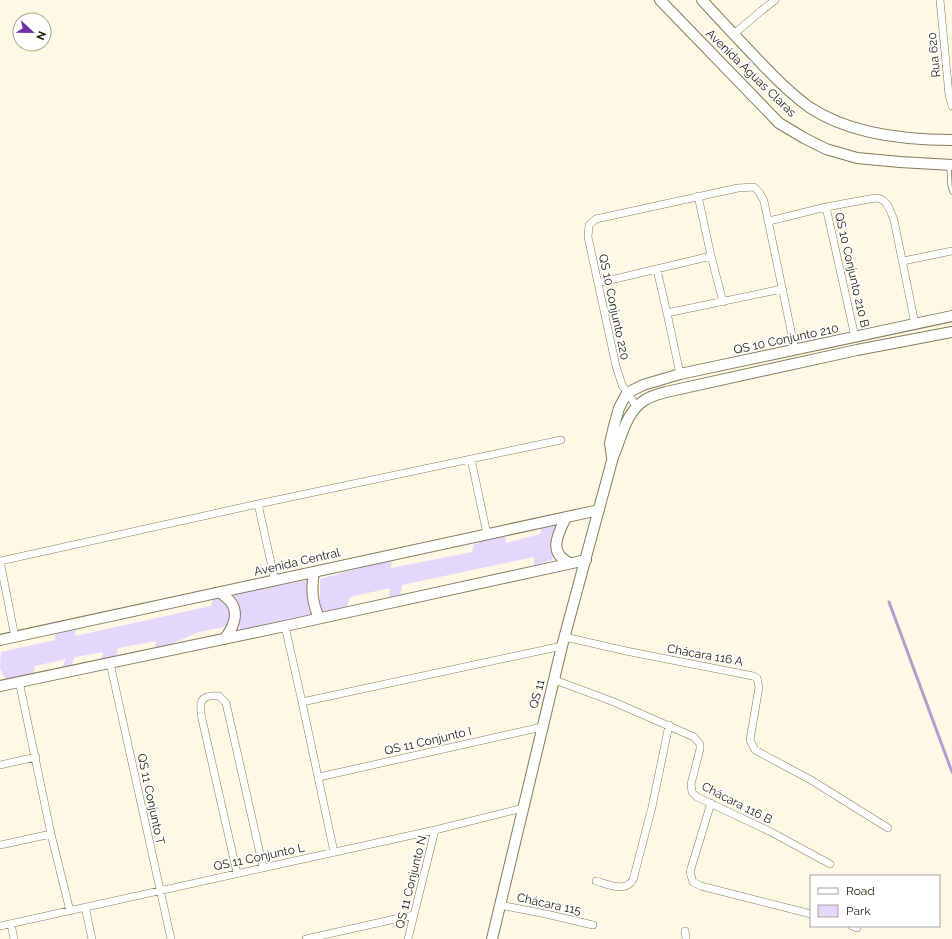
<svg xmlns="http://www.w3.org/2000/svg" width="952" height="939" viewBox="0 0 952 939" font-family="Raleway,sans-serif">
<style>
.green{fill:#e4d7fe}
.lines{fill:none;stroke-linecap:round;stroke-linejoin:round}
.stream{stroke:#ae9fcc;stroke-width:3}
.lane-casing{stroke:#837a5b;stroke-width:5}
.street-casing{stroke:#837a5b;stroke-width:8}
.secondary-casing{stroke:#837a5b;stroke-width:12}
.lane{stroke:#fff;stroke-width:3.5}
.street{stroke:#fff;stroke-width:7}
.secondary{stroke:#fff;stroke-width:10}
.labels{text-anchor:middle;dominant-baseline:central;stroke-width:3.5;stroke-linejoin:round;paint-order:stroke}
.street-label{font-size:12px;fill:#1d1a0d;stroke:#fff}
</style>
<rect width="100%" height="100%" fill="#fff8e4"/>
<path class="green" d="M 556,524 L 551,545 L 553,560 L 534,565 L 534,557 L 402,585 L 400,595 L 389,597 L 390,588 L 350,597 L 347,607 L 320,613 L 320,579 L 392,559 L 391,568 L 472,552 L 474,544 L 505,534 L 506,543 L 540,534 L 542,526 Z
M 307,580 L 312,615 L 240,630 L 234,594 Z
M 213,599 L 222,599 L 231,612 L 229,626 L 199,632 L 169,645 L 155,648 L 156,641 L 118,648 L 116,656 L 101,660 L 103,652 L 75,657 L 71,666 L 62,668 L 66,659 L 35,666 L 33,675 L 6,680 L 0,669 L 1,652 L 55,640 L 56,632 L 76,629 L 75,636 L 211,606 Z"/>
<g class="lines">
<path class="stream" d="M 889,602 L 952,772"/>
<defs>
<path id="lane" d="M 949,166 L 950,186 L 952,192"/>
<path id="street" d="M 940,0 L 949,95 L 952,106
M 734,34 L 761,11 L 775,0
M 826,207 L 855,337
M 769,221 L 826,207 L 875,198 C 887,198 890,210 894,220 L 915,324
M 711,256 L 723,302
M 903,261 L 952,251
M 657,270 L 667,313
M 598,283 L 711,256 L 698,196
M 680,374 L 667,313 L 782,289
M 637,407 L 622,385 L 616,366 L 588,237 L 589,225 L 596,219 L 738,188 L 754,187 L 759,192 L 764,201 L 795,350
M 471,459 L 487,534
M 258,504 L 275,581
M 0,561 L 258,504 L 561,440
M 0,561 L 15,637
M 285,626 L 302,702 L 334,852
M 565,637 L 626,651 L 753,676 L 757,678 L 759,687 L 750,740 L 755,750 L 811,780 L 888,828
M 110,663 L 171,939
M 555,680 L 614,702 L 694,737 L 700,744 L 700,749 L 691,784 L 692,792 L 697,797 L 771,832 L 830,864
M 19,681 L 51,834 L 70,911
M 302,702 L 562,646
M 0,765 L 36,757
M 319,777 L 542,727
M 711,803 L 690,872 L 693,882 L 701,886 L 811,914
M 0,845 L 51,834
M 237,873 L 202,719 C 199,703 199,694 219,696 L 226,703 L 263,867
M 596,881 C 607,884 625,893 633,880 L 652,807 L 669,725
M 500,905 L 546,914 L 593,925
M 85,907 L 92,939
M 11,924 L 14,939
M 0,926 L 435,830 L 523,808
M 852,926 L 857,928
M 685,931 L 686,939
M 306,939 L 413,915
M 408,939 L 435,830"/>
<path id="secondary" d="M 660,0 L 779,123 L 804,138 L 826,149 L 857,158 L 900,162 L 952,165
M 702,0 C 721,21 740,41 760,62 C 775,78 791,94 809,107 C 849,134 905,140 952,140
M 612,457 L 610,443 L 614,426 L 619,408 L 627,393 L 643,385 L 680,374 L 952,316
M 566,517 C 558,534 547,553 570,563
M 314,572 C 311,589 312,602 319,618
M 220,592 C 223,595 227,598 230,601 C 240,613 233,629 224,639
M 0,640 L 599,510
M 0,686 L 285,626 L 586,560
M 492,939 L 562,646 L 613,457 C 621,439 626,411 645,400 C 651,396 659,394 666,392 L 857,350 L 952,332"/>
</defs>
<use href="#lane" class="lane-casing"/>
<use href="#street" class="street-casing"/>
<use href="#secondary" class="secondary-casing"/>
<use href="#lane" class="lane"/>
<use href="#street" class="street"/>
<use href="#secondary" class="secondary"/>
</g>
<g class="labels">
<g class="street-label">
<text transform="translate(934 55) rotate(-96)">Rua 620</text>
<text transform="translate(751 73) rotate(44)">Avenida Águas Claras</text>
<text transform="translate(852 270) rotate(77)">QS 10 Conjunto 210 B</text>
<text transform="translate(614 307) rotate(78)">QS 10 Conjunto 220</text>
<text transform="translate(786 339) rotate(-12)">QS 10 Conjunto 210</text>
<text transform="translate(297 562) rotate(-13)">Avenida Central</text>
<text transform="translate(705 655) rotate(10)">Chácara 116 A</text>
<text transform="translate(537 694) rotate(-75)">QS 11</text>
<text transform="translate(428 741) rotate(-13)">QS 11 Conjunto I</text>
<text transform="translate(151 799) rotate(78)">QS 11 Conjunto T</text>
<text transform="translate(737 803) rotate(27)">Chácara 116 B</text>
<text transform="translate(259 857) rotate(-12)">QS 11 Conjunto L</text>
<text transform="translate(411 882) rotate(-76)">QS 11 Conjunto N</text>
<text transform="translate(549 904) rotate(12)">Chácara 115</text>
</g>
</g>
<rect x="810" y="875" width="130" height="52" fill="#ffffff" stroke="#a5a39e"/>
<rect x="818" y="888" width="20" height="6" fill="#ffffff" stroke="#a5a39e"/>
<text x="846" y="895" font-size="12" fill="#1d1a0d">Road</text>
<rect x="818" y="905" width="20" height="12" fill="#e4d7fe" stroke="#a5a39e"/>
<text x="846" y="915" font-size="12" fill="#1d1a0d">Park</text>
<g transform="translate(32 32) rotate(112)"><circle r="19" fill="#ffffff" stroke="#a5a39e"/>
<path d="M0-3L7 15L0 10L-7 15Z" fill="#6831a8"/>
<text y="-6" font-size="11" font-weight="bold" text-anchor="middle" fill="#1d1a0d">N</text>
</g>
</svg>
